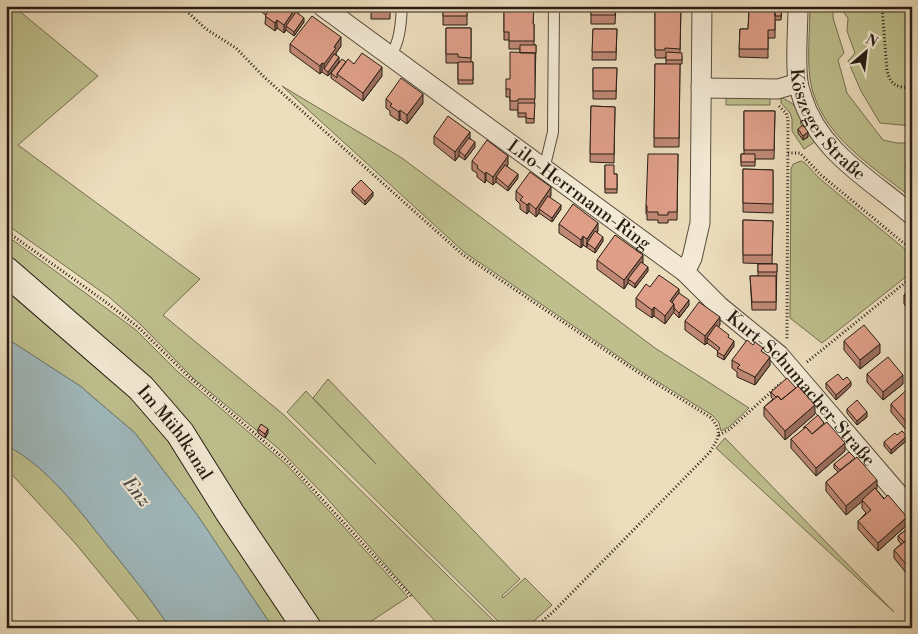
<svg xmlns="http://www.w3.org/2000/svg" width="918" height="634" viewBox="0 0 918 634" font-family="'Libre Bodoni',serif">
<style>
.green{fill:#bebf8d;stroke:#726e50}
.water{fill:#9fb8bc;stroke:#6f7a78}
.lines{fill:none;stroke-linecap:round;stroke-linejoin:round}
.lane-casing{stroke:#584d3e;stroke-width:12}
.street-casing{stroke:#584d3e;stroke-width:21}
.secondary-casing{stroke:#271d13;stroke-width:30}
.path{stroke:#271d13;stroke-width:3;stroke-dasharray:1 2.5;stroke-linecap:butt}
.lane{stroke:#f3e9d4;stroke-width:10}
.street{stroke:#f3e9d4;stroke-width:19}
.secondary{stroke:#f3e9d4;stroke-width:28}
.wall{fill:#bf8875;stroke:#271d13}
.shaded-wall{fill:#9b6f5f;stroke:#271d13}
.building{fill:#de9e88;stroke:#271d13}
.labels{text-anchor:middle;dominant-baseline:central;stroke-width:4;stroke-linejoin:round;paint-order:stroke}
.street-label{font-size:18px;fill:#271d13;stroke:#f3e9d4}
.water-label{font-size:19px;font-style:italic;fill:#4b4c46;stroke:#f3e9d4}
</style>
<rect width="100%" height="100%" fill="#ecddbd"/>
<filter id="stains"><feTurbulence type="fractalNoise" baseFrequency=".004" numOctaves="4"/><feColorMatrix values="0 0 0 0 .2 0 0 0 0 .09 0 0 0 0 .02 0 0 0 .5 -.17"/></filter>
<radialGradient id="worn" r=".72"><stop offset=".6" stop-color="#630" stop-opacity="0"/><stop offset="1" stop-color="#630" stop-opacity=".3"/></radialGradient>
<path class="green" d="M 6,6 L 21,6 L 18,10 L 98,76 L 18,145 L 200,279 L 163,315 L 284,415 L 501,628 L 441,628 L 325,496 L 279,449 L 193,378 L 140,324 L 109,297 L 6,224 Z
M 810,6 L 828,6 L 833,11 L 833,18 L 844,53 L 838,60 L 847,93 L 883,140 L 897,143 L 905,143 L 912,146 L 912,198 C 872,166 818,134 810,79 C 807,55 810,30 810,6 Z
M 842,6 L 912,6 L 912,126 L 880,123 L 861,91 L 848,61 L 855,53 L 847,31 L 848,18 L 844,13 Z
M 282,86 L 402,158 L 655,348 L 749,408 L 729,427 L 721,431 L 719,423 L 712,415 L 640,371 L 464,252 Z
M 726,96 L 770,97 L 770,105 L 726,105 Z
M 781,97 L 793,104 L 816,141 L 804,149 L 792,131 L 792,119 L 790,113 L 781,103 Z
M 801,161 L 805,163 L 819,178 L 912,255 L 912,272 L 822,343 L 790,318 L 791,169 L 793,164 Z
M 6,235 L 136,330 L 177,371 L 287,465 L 408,597 L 370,622 L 374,628 L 320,628 L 190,432 L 6,262 Z
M 6,289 L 130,397 L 169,442 L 294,628 L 273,628 L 198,516 L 135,433 L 80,386 L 6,338 Z
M 328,379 L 520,579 L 502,596 L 503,598 L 525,578 L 552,605 L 526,628 L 505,628 L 287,412 L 306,391 L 376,464 L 313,398 Z
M 725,438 L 894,612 L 716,448 Z
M 6,445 C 48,467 78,509 107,545 C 129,572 151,599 170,628 L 145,628 L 75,543 L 6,468 Z"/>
<path class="water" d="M 6,338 L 80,386 L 135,433 L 198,516 L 273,628 L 170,628 C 151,599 129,572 107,545 C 78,509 48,467 6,445 Z"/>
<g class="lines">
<defs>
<path id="lane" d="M 390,56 C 400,43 401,23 402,6
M 541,167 L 546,161 L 553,132 L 554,6"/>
<g id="street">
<path id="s1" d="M 322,6 L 685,272 L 719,306 L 779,355 L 912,510"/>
<path id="s2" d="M 798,6 C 798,31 795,58 798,82 C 798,87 801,92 802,97 C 819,152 870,179 912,215"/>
<path d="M 701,88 L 778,89 L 798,83"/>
<path d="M 685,272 L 692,258 L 700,223 L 702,6"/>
</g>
<g id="secondary">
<path id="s3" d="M 6,271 L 141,388 L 180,433 L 230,513 L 307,628"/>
</g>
</defs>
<use href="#lane" class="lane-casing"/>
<use href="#street" class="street-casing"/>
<use href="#secondary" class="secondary-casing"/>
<path class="path" d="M 181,6 L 206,29 L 236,48 L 264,77 L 462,254 L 639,373 L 710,417 C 723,431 719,437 710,452 L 553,612 L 534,628
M 882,6 L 887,71 C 891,86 897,87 912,88
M 779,106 L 786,113 L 788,119 L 787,339
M 788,153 L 800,153 L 821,175 L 912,250
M 6,231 L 103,300 L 138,327 L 189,377 L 288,462 L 411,596
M 807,362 L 912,277
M 719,435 L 730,429 L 781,383"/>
<use href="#lane" class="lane"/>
<use href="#street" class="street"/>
<use href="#secondary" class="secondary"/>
</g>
<path class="wall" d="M 260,6 L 299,6 L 298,13 L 304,22 L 294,36 L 286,30 L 284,33 L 277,28 L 275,31 L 265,24 L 266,15 L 260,11 Z
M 361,6 L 390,6 L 390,19 L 371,19 L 371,8 L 361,8 Z
M 443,6 L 467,6 L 467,25 L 443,25 Z
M 504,6 L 534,6 L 533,24 L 534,24 L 534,45 L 536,45 L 534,123 L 526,123 L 526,117 L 518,117 L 518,110 L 510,110 L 510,97 L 506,97 L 506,89 L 510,79 L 520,53 L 520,49 L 509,49 L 509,40 L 504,40 Z
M 591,6 L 616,6 L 615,24 L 591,24 Z
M 655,6 L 681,6 L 680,53 L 682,57 L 682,64 L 680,64 L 679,147 L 654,147 L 655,64 L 666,64 L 666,57 L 665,57 L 665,58 L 656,58 L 655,56 Z
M 741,6 L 765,6 L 765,8 L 782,8 L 781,20 L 775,20 L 775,38 L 768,38 L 768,58 L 739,57 L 740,29 L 748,29 L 749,11 L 741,11 Z
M 446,28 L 471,28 L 471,62 L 473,62 L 473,84 L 458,84 L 458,63 L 446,63 Z
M 593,29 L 617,29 L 616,60 L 592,60 Z
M 290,44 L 341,46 L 336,53 L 336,55 L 339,62 L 328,76 L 322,72 L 320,74 L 290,52 Z
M 346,62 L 354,64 L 382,76 L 363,101 L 331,78 L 331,73 Z
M 593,68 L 617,68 L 616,99 L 593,99 Z
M 386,99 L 423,103 L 407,124 L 400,119 L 399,121 L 390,115 L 390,111 L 386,108 Z
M 591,106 L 615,107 L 614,163 L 590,162 Z
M 744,111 L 775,111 L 774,159 L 755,159 L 755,166 L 741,166 L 741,154 L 744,154 Z
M 798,129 L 808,137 L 803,140 L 798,133 Z
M 434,136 L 470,138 L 475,147 L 465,160 L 459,156 L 455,161 L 434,144 Z
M 678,154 L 677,220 L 668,220 L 668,223 L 658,223 L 658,220 L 647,220 L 647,214 L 646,214 L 646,206 Z
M 912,156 L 912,175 L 910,175 L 906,168 L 906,164 Z
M 472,161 L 508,164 L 507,166 L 518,178 L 508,191 L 496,182 L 493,185 L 486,180 L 485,183 L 477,177 L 477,173 L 472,170 Z
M 605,165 L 614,174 L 617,174 L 617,193 L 605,193 Z
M 743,169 L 773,170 L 773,213 L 743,212 Z
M 352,189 L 373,196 L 365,205 L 352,193 Z
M 516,191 L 551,196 L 550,197 L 561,209 L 552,222 L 539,213 L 536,217 L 529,211 L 527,214 L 520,209 L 520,204 L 516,200 Z
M 743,220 L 773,221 L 772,264 L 743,263 Z
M 559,224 L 598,231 L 597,232 L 603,241 L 595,253 L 583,245 L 581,248 L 559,233 Z
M 597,260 L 643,264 L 648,271 L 635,288 L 628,283 L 624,289 L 597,269 Z
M 758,264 L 777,264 L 776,310 L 752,310 L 750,276 L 758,276 Z
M 650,287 L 679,293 L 689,305 L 679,318 L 673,312 L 665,324 L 654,316 L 652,318 L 636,307 L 636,298 Z
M 912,289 L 912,313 L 904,304 L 904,295 Z
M 685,321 L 720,325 L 718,327 L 729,338 L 734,346 L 724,360 L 717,356 L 718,351 L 707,343 L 705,345 L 685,330 Z
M 844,341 L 880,353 L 860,369 L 844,350 Z
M 763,352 L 770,365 L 755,385 L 737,377 L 737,372 L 732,368 L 732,360 Z
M 867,374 L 903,384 L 883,400 L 867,382 Z
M 843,380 L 851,386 L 836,400 L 826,388 L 826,383 Z
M 912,389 L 912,429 L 908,432 L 891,412 L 891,404 Z
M 771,392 L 815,414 L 785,440 L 764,416 L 764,407 L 773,399 L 771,397 Z
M 847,409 L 867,417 L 857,425 L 847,413 Z
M 258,429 L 268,433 L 265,438 L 258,433 Z
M 897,435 L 907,440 L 891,454 L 884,446 L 884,442 Z
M 791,439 L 845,451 L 816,476 L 791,448 Z
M 834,464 L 877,489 L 876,489 L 907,525 L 878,551 L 858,529 L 858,521 L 866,513 L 862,508 L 862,501 L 846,515 L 826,491 L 826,482 L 838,472 L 834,468 Z
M 912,525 L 912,580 L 894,558 L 894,550 L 901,544 L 898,540 L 898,536 Z"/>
<path class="shaded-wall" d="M 297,6 L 299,6 L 299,13 L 288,27 L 286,26 L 286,30 L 284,33 L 284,25 Z
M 304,18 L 304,22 L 294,36 L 294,32 Z
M 277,20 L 277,28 L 275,31 L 275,23 Z
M 341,37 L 341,46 L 336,53 L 336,56 L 324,69 L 324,64 L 334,47 Z
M 339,57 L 339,62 L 328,76 L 328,72 Z
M 322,63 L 322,72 L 320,74 L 320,66 Z
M 382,67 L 382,76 L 363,101 L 363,93 Z
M 423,94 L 423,103 L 407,124 L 407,115 Z
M 400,110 L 400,119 L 399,121 L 399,112 Z
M 470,132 L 470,141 L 459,151 L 459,156 L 455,161 L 455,152 Z
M 808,132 L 808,137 L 803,140 L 803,136 Z
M 475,142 L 475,147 L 465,160 L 465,156 Z
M 508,156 L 508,164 L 498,179 L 496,177 L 496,182 L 493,185 L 493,177 Z
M 486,172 L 486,180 L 485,183 L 485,174 Z
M 518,174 L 518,178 L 508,191 L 508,187 Z
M 551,187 L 551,196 L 541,210 L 539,209 L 539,213 L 536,217 L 536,209 Z
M 373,192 L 373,196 L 365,205 L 365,201 Z
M 529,203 L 529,211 L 527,214 L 527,205 Z
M 561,205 L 561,209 L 552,222 L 552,218 Z
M 598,223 L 598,231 L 589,244 L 587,243 L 587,247 L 587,239 Z
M 583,236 L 583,245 L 581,248 L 581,240 Z
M 603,237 L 603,241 L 595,253 L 595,249 Z
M 643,255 L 643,263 L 630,281 L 628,279 L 628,283 L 624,289 L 624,280 Z
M 648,267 L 648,271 L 635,288 L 635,284 Z
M 679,289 L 679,297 L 674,304 L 674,312 L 665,324 L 665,316 L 670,301 Z
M 689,300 L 689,305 L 679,318 L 679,313 Z
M 654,307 L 654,316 L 652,318 L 652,310 Z
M 720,317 L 720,325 L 709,340 L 707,338 L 707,343 L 705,345 L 705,336 Z
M 734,341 L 734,346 L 724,360 L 724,356 Z
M 880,344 L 880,353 L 860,369 L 860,360 Z
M 770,357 L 770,365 L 755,385 L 755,377 Z
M 903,375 L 903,384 L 883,400 L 883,392 Z
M 851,382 L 851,386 L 836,400 L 836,395 Z
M 815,405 L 815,414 L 785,440 L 785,431 Z
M 867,412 L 867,417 L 857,425 L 857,421 Z
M 912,420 L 912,429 L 908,432 L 908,424 Z
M 268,429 L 268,433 L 265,438 L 265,434 Z
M 907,436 L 907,440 L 891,454 L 891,450 Z
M 845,443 L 845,451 L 816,476 L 816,468 Z
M 877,480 L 877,489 L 846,515 L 846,506 Z
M 907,517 L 907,525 L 878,551 L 878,543 Z"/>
<path class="building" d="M 265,6 L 297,6 L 284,25 L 277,20 L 275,23 L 265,16 L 270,9 Z
M 371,6 L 390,6 L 390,11 L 371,10 Z
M 443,6 L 467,6 L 467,16 L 443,16 Z
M 504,6 L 534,6 L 533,24 L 534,24 L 534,41 L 509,41 L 509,32 L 504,32 Z
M 591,6 L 616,6 L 615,15 L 591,15 Z
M 655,6 L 681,6 L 680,49 L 665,48 L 665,50 L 656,50 L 655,48 Z
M 765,8 L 782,8 L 781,16 L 775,16 L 775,11 L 765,11 Z
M 749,11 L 775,11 L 775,30 L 768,30 L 768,49 L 739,49 L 740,29 L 748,29 Z
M 296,12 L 304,18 L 294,32 L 286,26 Z
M 312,16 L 341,37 L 334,47 L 336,48 L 324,64 L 322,63 L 320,66 L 290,44 Z
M 446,28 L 471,28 L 471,58 L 458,57 L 458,54 L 446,54 Z
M 593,29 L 617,29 L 616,52 L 592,52 Z
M 520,45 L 536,45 L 536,53 L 520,53 Z
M 510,52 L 535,53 L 535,99 L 518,99 L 518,101 L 510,101 L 510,89 L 506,89 L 506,79 L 510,79 Z
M 666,52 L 682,53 L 682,60 L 666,60 Z
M 362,53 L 382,67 L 363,93 L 337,74 L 348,59 L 354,64 Z
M 334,54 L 339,57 L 328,72 L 324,69 Z
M 342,59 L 346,62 L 337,74 L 337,78 L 331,73 Z
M 458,62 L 473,62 L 473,80 L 458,80 Z
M 655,64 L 680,64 L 679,138 L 654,138 Z
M 593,68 L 617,68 L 616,91 L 593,91 Z
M 401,78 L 423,94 L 407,115 L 400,110 L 399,112 L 390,106 L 392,104 L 386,99 Z
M 518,103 L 535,103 L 534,119 L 526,118 L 526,113 L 518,113 Z
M 591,106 L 615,107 L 614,154 L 590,154 Z
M 744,111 L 775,111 L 774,150 L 744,150 Z
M 448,116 L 470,132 L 455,152 L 434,136 Z
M 803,125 L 808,132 L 803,136 L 798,129 Z
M 469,138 L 475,142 L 465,156 L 459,151 Z
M 487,140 L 508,156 L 493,177 L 486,172 L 485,174 L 477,168 L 478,166 L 472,161 Z
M 648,154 L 678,154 L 677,212 L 668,212 L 668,215 L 658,215 L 658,212 L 647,212 L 647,206 L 646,206 Z
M 741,154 L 755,154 L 755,162 L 741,162 Z
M 912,156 L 912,171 L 910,170 L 906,164 L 908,158 Z
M 505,165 L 518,174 L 508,187 L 496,177 Z
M 605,165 L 614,165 L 614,174 L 617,174 L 617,189 L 605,189 Z
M 743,169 L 773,170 L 773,204 L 743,203 Z
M 530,172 L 551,187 L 536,209 L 529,203 L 527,205 L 520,200 L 523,197 L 516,191 Z
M 361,180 L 373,192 L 365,201 L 352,189 Z
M 548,196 L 561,205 L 552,218 L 539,209 Z
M 573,204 L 598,223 L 587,239 L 583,236 L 581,240 L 559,224 Z
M 743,220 L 773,221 L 772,255 L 743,255 Z
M 595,231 L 603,237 L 595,249 L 587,243 Z
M 615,235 L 643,255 L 624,280 L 597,260 Z
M 641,262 L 648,267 L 635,284 L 628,279 Z
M 758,264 L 777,264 L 777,272 L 758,272 Z
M 659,275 L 679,289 L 670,301 L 674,304 L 665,316 L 654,307 L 652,310 L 636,298 L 646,284 L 650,287 Z
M 750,276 L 776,276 L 776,302 L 752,302 Z
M 912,289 L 912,304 L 904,295 Z
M 679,293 L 689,300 L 679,313 L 674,308 L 674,304 L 672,302 Z
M 699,302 L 720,317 L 705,336 L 685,321 Z
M 716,325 L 729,335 L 728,337 L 734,341 L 724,356 L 717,352 L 720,348 L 707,338 Z
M 864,325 L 880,344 L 860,360 L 844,341 Z
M 747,340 L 753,345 L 755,342 L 763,348 L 761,351 L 770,357 L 755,377 L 737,368 L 740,365 L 732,360 Z
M 888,357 L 903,375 L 883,392 L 867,374 Z
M 838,374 L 843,380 L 847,377 L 851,382 L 836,395 L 826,383 Z
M 787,378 L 796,388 L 781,400 L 778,396 L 776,397 L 771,392 Z
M 798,386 L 815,405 L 785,431 L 764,407 L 778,396 L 781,400 Z
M 910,387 L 912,389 L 912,420 L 908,424 L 891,404 Z
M 857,400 L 867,412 L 857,421 L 847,409 Z
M 818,415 L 824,423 L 812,434 L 806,427 L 803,428 Z
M 827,422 L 845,443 L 816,468 L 791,439 L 806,427 L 812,434 Z
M 261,424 L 268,429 L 265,434 L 258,429 Z
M 902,431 L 907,436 L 891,450 L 884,442 L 895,433 L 897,435 Z
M 849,452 L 855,458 L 840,470 L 834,464 Z
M 857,457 L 877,480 L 846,506 L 826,482 Z
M 875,488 L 884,499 L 888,495 L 907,517 L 878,543 L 858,521 L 871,510 L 862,500 Z
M 912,525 L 912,536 L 904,542 L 898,536 Z
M 912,536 L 912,571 L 894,550 Z"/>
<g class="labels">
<g class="street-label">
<text stroke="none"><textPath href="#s2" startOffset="128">Köszeger Straße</textPath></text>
<text stroke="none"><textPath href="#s1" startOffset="319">Lilo-Herrmann-Ring</textPath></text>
<text stroke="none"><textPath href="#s1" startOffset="615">Kurt-Schumacher-Straße</textPath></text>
<text stroke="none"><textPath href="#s3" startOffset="235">Im Mühlkanal</textPath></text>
</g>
<g class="water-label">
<text transform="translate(137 492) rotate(51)">Enz</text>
</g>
</g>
<rect width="918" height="634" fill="none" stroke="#ecddbd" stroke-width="25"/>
<rect x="8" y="8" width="903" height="619" fill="none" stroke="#271d13" stroke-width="2.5"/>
<rect x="12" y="12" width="893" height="609" fill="none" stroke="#271d13"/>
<g transform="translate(866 52) rotate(28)" stroke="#f3e9d4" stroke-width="4" paint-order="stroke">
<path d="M0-4L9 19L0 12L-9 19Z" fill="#271d13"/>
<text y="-8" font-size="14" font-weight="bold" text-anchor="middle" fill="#271d13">N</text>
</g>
<rect width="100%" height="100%" filter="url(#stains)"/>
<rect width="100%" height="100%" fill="url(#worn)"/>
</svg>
